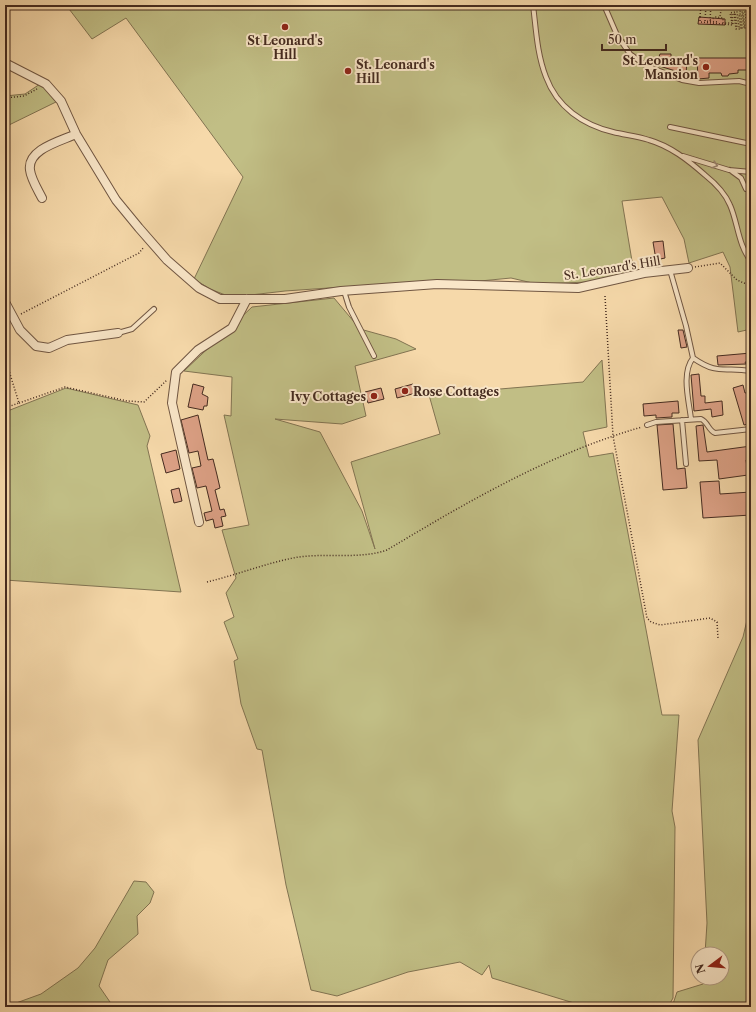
<svg xmlns="http://www.w3.org/2000/svg" width="756" height="1012" viewBox="0 0 756 1012" font-family="'Libre Caslon Text',serif">
<style>
.green{fill:#c1be85;stroke:#827452}
.building{fill:#dda186;stroke:#442a1f}
.lines{fill:none;stroke-linecap:round;stroke-linejoin:round}
.service-casing{stroke:#705642;stroke-width:6}
.minor-casing{stroke:#705642;stroke-width:10}
.path{stroke:#442a1f;stroke-width:1.5;stroke-dasharray:1 2;stroke-linecap:butt}
.service{stroke:#f9e6c8;stroke-width:4}
.minor{stroke:#f9e6c8;stroke-width:8}
.oneway{stroke:#9e8874}
.poi-dot{fill:#8f2418;stroke:#f9e6c8;stroke-width:1.5}
.labels{text-anchor:middle;dominant-baseline:central;stroke-width:4;stroke-linejoin:round;paint-order:stroke}
.poi-label{font-size:12px;font-weight:bold;fill:#442a1f;stroke:#f9e6c8;text-anchor:end}
.street-label{font-size:12px;fill:#442a1f;stroke:#f9e6c8}
</style>
<rect width="100%" height="100%" fill="#f6d9aa"/>
<filter id="stains"><feTurbulence type="fractalNoise" baseFrequency=".005" numOctaves="4"/><feColorMatrix values="0 0 0 0 .2 0 0 0 0 .09 0 0 0 0 .02 0 0 0 .5 -.17"/></filter>
<radialGradient id="worn" r=".72"><stop offset=".6" stop-color="#630" stop-opacity="0"/><stop offset="1" stop-color="#630" stop-opacity=".3"/></radialGradient>
<path class="green" d="M 66,5 L 751,5 L 751,329 L 738,332 L 730,267 L 723,252 L 689,263 L 684,239 L 662,197 L 622,201 L 634,273 L 588,282 L 537,284 L 511,278 L 480,281 L 401,283 L 285,291 L 242,296 L 228,296 L 210,289 L 194,279 L 243,177 L 126,18 L 92,39 Z
M 40,84 L 50,92 L 58,101 L 9,125 L 5,116 L 5,96 L 25,94 Z
M 334,298 L 360,329 L 396,339 L 416,349 L 355,366 L 366,416 L 342,424 L 275,419 L 320,432 L 362,511 L 375,549 L 351,462 L 440,434 L 429,395 L 583,382 L 602,360 L 607,427 L 583,432 L 589,457 L 613,453 L 662,715 L 679,715 L 672,811 L 675,827 L 673,998 L 668,1007 L 587,1007 L 492,978 L 489,965 L 482,975 L 460,962 L 408,972 L 337,996 L 311,990 L 286,885 L 262,750 L 257,749 L 241,704 L 234,661 L 238,659 L 224,622 L 234,617 L 226,593 L 236,578 L 222,530 L 249,525 L 224,415 L 231,416 L 232,377 L 184,371 L 252,307 Z
M 66,388 L 138,405 L 150,436 L 147,446 L 181,592 L 5,580 L 5,412 Z
M 751,603 L 751,1007 L 672,1007 L 677,992 L 703,984 L 703,978 L 722,978 L 722,954 L 705,954 L 707,923 L 698,740 L 743,637 Z
M 134,881 L 146,882 L 154,892 L 150,903 L 137,916 L 138,934 L 108,960 L 99,986 L 110,1002 L 111,1007 L 5,1007 L 41,994 L 78,968 L 95,948 Z"/>
<path class="building" d="M 699,17 L 725,19 L 725,25 L 698,24 Z
M 660,54 L 671,54 L 671,58 L 687,58 L 686,76 L 679,75 L 679,72 L 656,65 Z
M 697,58 L 747,58 L 748,70 L 738,70 L 738,73 L 729,74 L 728,76 L 722,76 L 721,73 L 709,73 L 709,78 L 698,79 Z
M 663,241 L 665,258 L 656,260 L 653,242 Z
M 678,330 L 683,330 L 687,347 L 681,348 Z
M 751,353 L 751,362 L 745,362 L 746,364 L 718,365 L 717,356 Z
M 699,374 L 701,396 L 705,396 L 705,403 L 722,401 L 723,415 L 712,417 L 711,409 L 694,411 L 691,375 Z
M 193,384 L 204,387 L 202,394 L 208,397 L 207,406 L 204,406 L 203,410 L 188,407 Z
M 413,384 L 416,393 L 397,398 L 395,389 Z
M 743,385 L 745,393 L 751,392 L 751,423 L 744,425 L 733,388 Z
M 381,388 L 384,399 L 368,403 L 365,392 Z
M 678,401 L 679,413 L 672,413 L 672,417 L 656,418 L 656,415 L 644,416 L 643,404 Z
M 198,415 L 208,460 L 213,459 L 217,475 L 220,488 L 215,490 L 220,510 L 224,509 L 226,516 L 221,517 L 223,526 L 215,528 L 213,519 L 206,521 L 204,513 L 212,511 L 206,486 L 197,488 L 192,468 L 201,466 L 198,451 L 189,453 L 181,420 Z
M 673,424 L 677,469 L 685,468 L 687,488 L 663,490 L 657,425 Z
M 703,425 L 707,452 L 751,446 L 751,459 L 746,460 L 748,475 L 719,479 L 717,460 L 699,461 L 696,426 Z
M 176,450 L 180,469 L 166,473 L 161,454 Z
M 719,481 L 720,494 L 751,492 L 751,515 L 703,518 L 700,482 Z
M 179,488 L 182,501 L 174,503 L 171,490 Z"/>
<g class="lines">
<defs>
<path id="service" d="M 533,5 C 536,29 537,54 546,77 C 557,107 583,125 613,132 C 625,135 637,136 649,140 C 670,146 688,160 705,175 C 715,183 725,193 730,205 C 738,223 738,245 751,261
M 604,5 L 617,35 L 630,54 L 645,65 L 682,80 L 699,83 L 739,81 L 751,84
M 670,127 L 751,144
M 683,156 L 729,170 L 751,172
M 730,170 L 741,178 L 746,189
M 670,270 L 686,326 L 693,358 C 681,373 689,401 691,419
M 344,291 L 349,307 L 374,356
M 118,333 L 132,329 L 154,309
M 693,358 C 719,376 724,366 751,371
M 682,420 L 686,464
M 647,425 L 656,422 L 701,419 C 708,422 708,430 715,433 L 751,429"/>
<path id="minor" d="M 5,63 L 46,84 L 61,101 L 76,134 L 116,200 L 139,228 L 167,260 L 199,288 L 220,299 L 285,299 L 341,291 L 437,284 L 578,288 L 644,273 L 688,268
M 42,198 C 38,190 31,179 30,170 C 27,149 61,141 76,134
M 5,302 L 20,330 L 36,346 L 49,348 L 67,340 L 118,333
M 199,522 L 172,403 L 176,372 L 198,350 L 232,328 L 247,299"/>
</defs>
<use href="#service" class="service-casing"/>
<use href="#minor" class="minor-casing"/>
<path class="path" d="M 706,5 L 705,21 L 719,22
M 711,5 L 710,20 L 716,17 L 723,18 L 723,23 L 732,23 L 730,13 L 735,12 L 737,27 L 739,27 L 737,12 L 742,11 L 744,27 L 745,27 L 743,12 L 745,12 L 747,27 L 749,26 L 747,11 L 751,11
M 720,16 L 722,5
M 700,17 L 700,22 L 733,25 L 732,14 L 734,14 L 736,29 L 741,29 L 739,14 L 741,14 L 742,28 L 751,28 L 749,12 L 751,13
M 700,17 L 701,5
M 5,98 L 24,96 L 37,89
M 695,267 L 720,263 L 737,280 L 751,286
M 605,296 L 613,436 L 647,618 L 651,622 L 660,625 L 710,618 L 717,622 L 718,638
M 21,314 L 139,253 L 144,247
M 5,358 L 19,403 L 5,408
M 19,403 L 65,387 L 127,401 L 144,402 L 167,380
M 207,582 C 236,575 264,564 293,558 C 324,552 359,560 387,550 C 467,502 551,453 642,427"/>
<use href="#service" class="service"/>
<use href="#minor" class="minor"/>
</g>
<defs><path id="oneway-chevron" d="M-2-3.5L2.5 0L-2 3.5" fill="none" stroke-width="1.6" stroke-linecap="round" stroke-linejoin="round"/></defs>
<use class="oneway" href="#oneway-chevron" transform="translate(715 165) rotate(17)"/>
<g class="poi-dot">
<circle cx="285" cy="27" r="4"/>
<circle cx="706" cy="67" r="4"/>
<circle cx="348" cy="71" r="4"/>
<circle cx="405" cy="391" r="4"/>
<circle cx="374" cy="396" r="4"/>
</g>
<g class="labels">
<g class="poi-label">
<text x="285" y="40" text-anchor="middle">St Leonard's<tspan x="285" dy="14">Hill</tspan></text>
<text x="698" y="60">St Leonard's<tspan x="698" dy="14">Mansion</tspan></text>
<text x="356" y="64" text-anchor="start">St. Leonard's<tspan x="356" dy="14">Hill</tspan></text>
<text x="413" y="391" text-anchor="start">Rose Cottages</text>
<text x="366" y="396">Ivy Cottages</text>
</g>
<g class="street-label">
<text transform="translate(612 268) rotate(-9)">St. Leonard's Hill</text>
</g>
</g>
<rect width="756" height="1012" fill="none" stroke="#f6d9aa" stroke-width="20"/>
<rect x="6" y="6" width="744" height="1000" fill="none" stroke="#442a1f" stroke-width="2"/>
<rect x="10" y="10" width="736" height="992" fill="none" stroke="#442a1f"/>
<g transform="translate(710 966) rotate(254)"><circle r="19" fill="#f9e6c8" stroke="#b19b84"/>
<path d="M0-3L7 15L0 10L-7 15Z" fill="#8f2418"/>
<text y="-6" font-size="11" font-weight="bold" text-anchor="middle" fill="#442a1f">N</text>
</g>
<path d="M602 44v6h64v-6" fill="none" stroke="#442a1f" stroke-width="2"/>
<text x="608" y="44" font-size="12" fill="#442a1f" stroke="#f9e6c8" stroke-width="3" paint-order="stroke">50 m</text>
<rect width="100%" height="100%" filter="url(#stains)"/>
<rect width="100%" height="100%" fill="url(#worn)"/>
</svg>
